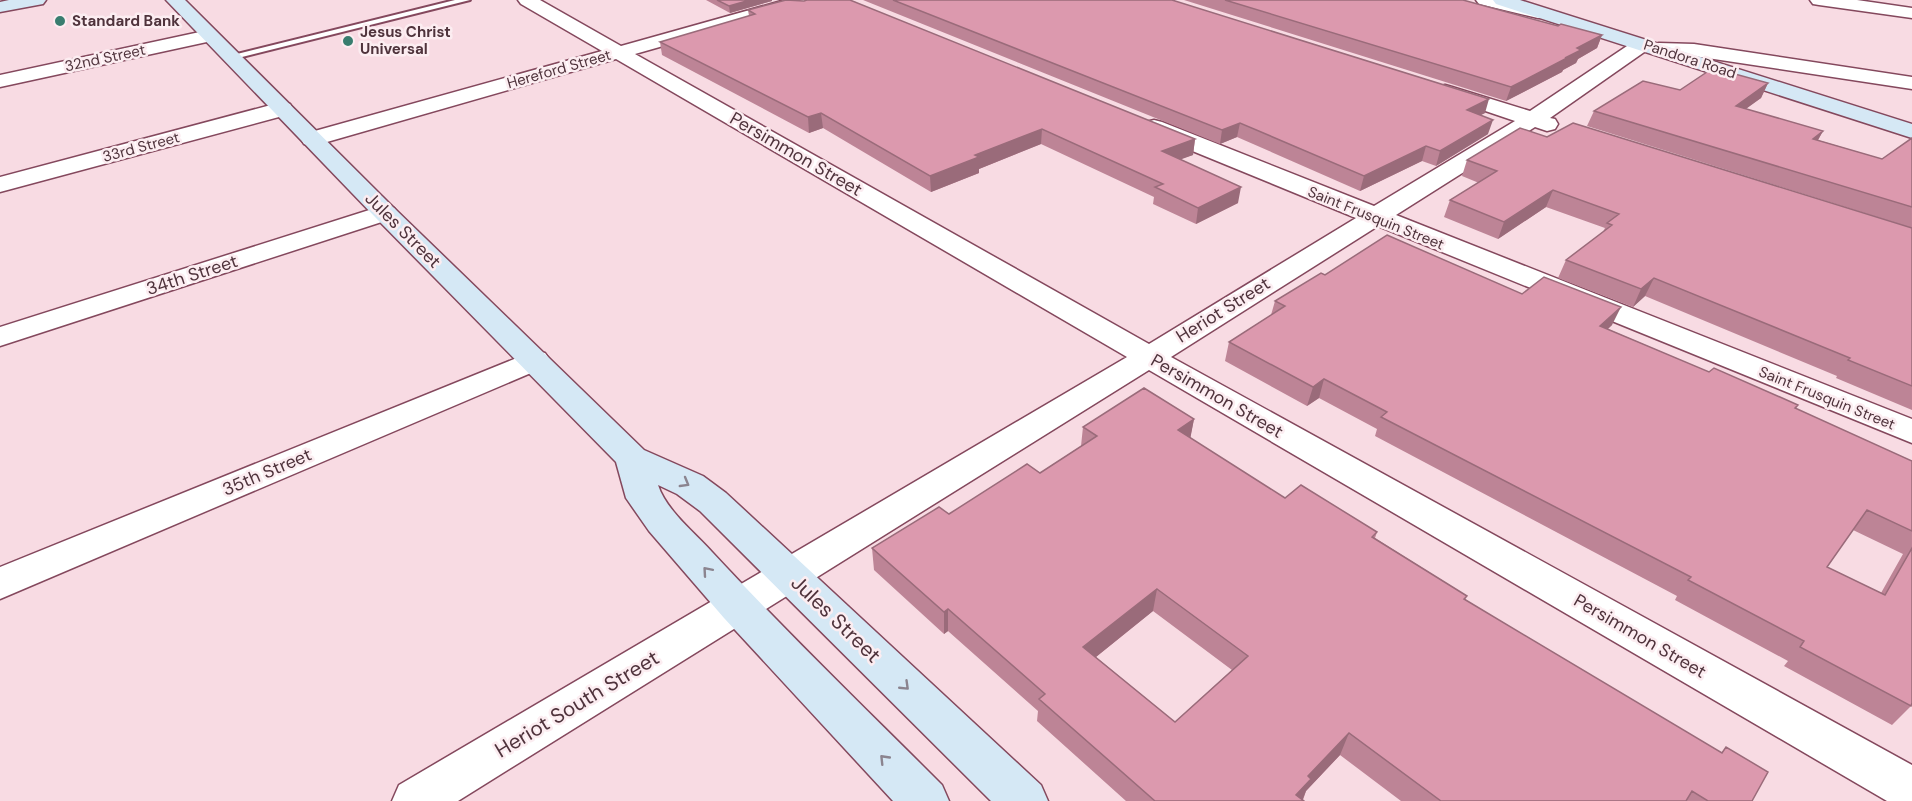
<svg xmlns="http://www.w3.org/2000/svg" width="1912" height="801" viewBox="0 0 1912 801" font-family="'DM Sans',sans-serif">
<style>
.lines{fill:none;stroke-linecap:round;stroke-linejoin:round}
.lane-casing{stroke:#84485d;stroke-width:4}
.street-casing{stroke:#84485d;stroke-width:3}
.secondary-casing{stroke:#84485d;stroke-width:3}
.lane{fill:#fff;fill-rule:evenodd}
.street{fill:#fff;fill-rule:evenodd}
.secondary{fill:#d5e8f5;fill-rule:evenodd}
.wall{fill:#bd8496;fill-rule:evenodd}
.shaded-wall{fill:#9a6b7a}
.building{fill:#dc99ae;stroke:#9a6b7a;stroke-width:1.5;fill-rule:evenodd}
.oneway{stroke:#8b848f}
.poi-dot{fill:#397d6f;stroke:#fcedf1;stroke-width:2}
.labels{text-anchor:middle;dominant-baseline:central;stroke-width:5;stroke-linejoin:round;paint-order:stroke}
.far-poi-label{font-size:15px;font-weight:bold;fill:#4f333c;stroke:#fcedf1;text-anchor:start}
.far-street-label{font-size:15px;fill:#4f333c;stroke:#fcedf1}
.street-label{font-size:18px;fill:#4f333c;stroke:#fcedf1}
.near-street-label{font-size:21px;fill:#4f333c;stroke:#fcedf1}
</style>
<rect width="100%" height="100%" fill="#f8dbe3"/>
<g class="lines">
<defs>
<path id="lane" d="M 455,0 L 470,0 L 230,60 L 225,57 Z"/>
<path id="street" d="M 518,0 L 540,0 L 621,46 L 785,0 L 814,0 L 811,4 L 635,54 L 1149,344 L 1356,218 L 1146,132 L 1143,127 L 1146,122 L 1154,120 L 1162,122 L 1374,206 L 1515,121 L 1438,95 L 1434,91 L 1438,87 L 1445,85 L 1452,87 L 1530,111 L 1636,40 L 1650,40 L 1653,44 L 1650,48 L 1550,118 L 1555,119 L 1558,124 L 1555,129 L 1547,131 L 1535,127 L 1396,215 L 1912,419 L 1912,443 L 1378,226 L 1171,357 L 1912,765 L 1912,801 L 1887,801 L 1149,370 L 458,801 L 392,801 L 399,785 L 1127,357 L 616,59 L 320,144 L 312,146 L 304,144 L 301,139 L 304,134 L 602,51 L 521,4 Z
M 1476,0 L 1507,0 L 1544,9 L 1547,13 L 1544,17 L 1538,18 L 1479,4 Z
M 1810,0 L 1857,0 L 1912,8 L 1912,18 L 1819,5 L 1813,4 Z
M 209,30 L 216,32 L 219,36 L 216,40 L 0,87 L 0,75 Z
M 1659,43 L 1694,44 L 1912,77 L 1912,89 L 1694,56 L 1652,53 L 1649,49 L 1652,45 Z
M 282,102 L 290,104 L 293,109 L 290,114 L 0,192 L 0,177 Z
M 385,205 L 394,208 L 398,213 L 394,218 L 0,346 L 0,327 Z
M 534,351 L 545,353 L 550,360 L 545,367 L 0,599 L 0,567 Z"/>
<path id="secondary" d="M 9,0 L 46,0 L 43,4 L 0,12 L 0,2 Z
M 166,0 L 185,0 L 394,208 L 644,450 L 703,476 L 726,493 L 1041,785 L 1048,801 L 991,801 L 700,511 L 677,494 L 658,485 C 666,510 694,532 712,552 C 786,632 865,708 942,785 L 949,801 L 893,801 L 724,618 L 649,531 L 626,498 L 616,462 L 376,218 Z
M 1493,0 L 1520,0 L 1912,124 L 1912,138 L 1496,4 Z"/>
</defs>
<use href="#lane" class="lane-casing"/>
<use href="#street" class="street-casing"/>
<use href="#secondary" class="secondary-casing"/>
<use href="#lane" class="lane"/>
<use href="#street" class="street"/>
<use href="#secondary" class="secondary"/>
</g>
<path class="wall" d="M 706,0 L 772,0 L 772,1 L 730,13 Z
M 863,0 L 1172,0 L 1485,113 L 1480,115 L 1488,134 L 1436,166 L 1422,161 L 1360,191 L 1237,137 L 1220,144 Z
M 1184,0 L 1463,0 L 1558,26 L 1602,35 L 1597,48 L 1578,59 L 1576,63 L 1563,70 L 1562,72 L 1506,101 Z
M 748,10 L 1195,139 L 1193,155 L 1180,159 L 1238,203 L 1196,224 L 1153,204 L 1154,197 L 1041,144 L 979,169 L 979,173 L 931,192 L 823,128 L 809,133 L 662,55 L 660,42 L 749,16 Z
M 1768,83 L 1761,98 L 1745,109 L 1823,131 L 1818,140 L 1882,159 L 1912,138 L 1912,228 L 1587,126 L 1594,111 L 1680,90 Z
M 1547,137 L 1912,228 L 1912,410 L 1836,378 L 1837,376 L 1645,296 L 1633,307 L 1558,278 L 1566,260 L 1603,232 L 1605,228 L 1546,207 L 1498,239 L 1444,217 L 1450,200 L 1479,183 L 1462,176 L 1467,160 Z
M 1325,275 L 1522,294 L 1612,325 L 1608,329 L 1709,372 L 1798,405 L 1796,409 L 1912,461 L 1912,703 L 1911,706 L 1892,725 L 1784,666 L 1788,661 L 1675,600 L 1677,596 L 1375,436 L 1377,429 L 1319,398 L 1307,406 L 1225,361 L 1229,342 L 1271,315 L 1275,301 ZM 1853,530 L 1903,554 L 1881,593 L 1827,567 Z
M 1194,419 L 1190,438 L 1285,498 L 1377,532 L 1375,538 L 1467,596 L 1465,600 L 1721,753 L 1726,747 L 1752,801 L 1401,801 L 1340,755 L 1306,791 L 1303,800 L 1304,801 L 1126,801 L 1037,721 L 1038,711 L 948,631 L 944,634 L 874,570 L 872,548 L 1040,473 L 1081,446 L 1083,427 ZM 1153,611 L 1232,670 L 1175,722 L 1096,657 Z"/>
<path class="shaded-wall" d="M 750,0 L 772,0 L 772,1 L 730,13 L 729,6 Z
M 1602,35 L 1597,48 L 1578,59 L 1576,63 L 1563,70 L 1562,72 L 1506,101 L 1511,87 L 1565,58 L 1577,48 Z
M 1768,83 L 1761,98 L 1728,122 L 1736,106 Z
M 1489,99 L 1485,113 L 1462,125 L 1467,110 Z
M 821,113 L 823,128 L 809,133 L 808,117 Z
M 1493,120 L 1488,134 L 1436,166 L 1440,151 Z
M 1240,123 L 1237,137 L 1220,144 L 1222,130 Z
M 1042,129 L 1041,144 L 979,169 L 979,173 L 931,192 L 930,176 L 975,155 Z
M 1823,131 L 1814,147 L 1813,139 Z
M 1195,139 L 1193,155 L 1160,167 L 1162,151 Z
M 1426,146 L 1422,161 L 1360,191 L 1364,176 Z
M 1241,187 L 1238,203 L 1196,224 L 1198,208 Z
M 1553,190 L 1546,207 L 1498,239 L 1504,222 Z
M 1654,278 L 1645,296 L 1633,307 L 1641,289 Z
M 1621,307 L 1612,325 L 1591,344 L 1600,326 Z
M 1324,379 L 1319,398 L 1307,406 L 1313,387 Z
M 1194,419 L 1190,440 L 1178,430 Z
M 1157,589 L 1153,611 L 1081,669 L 1083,647 Z
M 948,609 L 948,631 L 944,634 L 944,612 Z
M 1349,733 L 1340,755 L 1306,791 L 1302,801 L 1296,795 L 1308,776 Z"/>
<path class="building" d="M 717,0 L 750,0 L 729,6 Z
M 786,0 L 804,1 L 807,0 L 850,0 L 1195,139 L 1162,151 L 1241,187 L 1198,208 L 1155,187 L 1163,184 L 1042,129 L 975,155 L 979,157 L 930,176 L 821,113 L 808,117 L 660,42 L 755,14 L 748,10 Z
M 893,0 L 1172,0 L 1489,99 L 1467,110 L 1493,120 L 1440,151 L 1426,146 L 1364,176 L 1240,123 L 1222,130 Z
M 1225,0 L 1463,0 L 1558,26 L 1561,24 L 1602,35 L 1577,48 L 1581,50 L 1565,58 L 1567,58 L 1511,87 Z
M 1713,68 L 1768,83 L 1736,106 L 1823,131 L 1813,139 L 1882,159 L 1912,138 L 1912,207 L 1594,111 L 1643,81 L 1680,90 Z
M 1573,123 L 1912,228 L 1912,386 L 1848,360 L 1850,358 L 1654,278 L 1641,289 L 1566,260 L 1612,225 L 1607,223 L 1619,214 L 1553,190 L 1504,222 L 1450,200 L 1497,171 L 1467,160 L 1520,128 L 1547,137 Z
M 1387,235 L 1522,294 L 1544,277 L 1621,307 L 1600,326 L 1709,372 L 1714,368 L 1798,405 L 1795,408 L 1912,461 L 1912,531 L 1867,510 L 1827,567 L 1885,595 L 1912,548 L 1912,703 L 1911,706 L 1800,647 L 1804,641 L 1688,580 L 1691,577 L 1381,417 L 1387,412 L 1324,379 L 1313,387 L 1229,342 L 1285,306 L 1275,301 L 1321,273 L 1325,275 Z
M 1144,388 L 1194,419 L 1178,430 L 1285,498 L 1301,485 L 1377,532 L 1372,537 L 1467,596 L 1464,599 L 1722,753 L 1726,747 L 1768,772 L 1752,801 L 1708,801 L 1692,791 L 1686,801 L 1441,801 L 1349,733 L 1308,776 L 1311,779 L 1296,795 L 1304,801 L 1155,801 L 1039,699 L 1045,694 L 948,609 L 944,612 L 872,548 L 939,507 L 949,514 L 1027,464 L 1040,473 L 1097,436 L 1083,427 ZM 1157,589 L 1248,656 L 1175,722 L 1083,647 Z"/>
<defs><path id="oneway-chevron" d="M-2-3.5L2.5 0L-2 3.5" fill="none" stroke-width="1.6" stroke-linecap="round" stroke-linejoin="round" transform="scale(1.5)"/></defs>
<g class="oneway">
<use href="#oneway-chevron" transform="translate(685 483) rotate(30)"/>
<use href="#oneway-chevron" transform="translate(707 571) rotate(-131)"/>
<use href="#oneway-chevron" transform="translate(905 686) rotate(44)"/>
<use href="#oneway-chevron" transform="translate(884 759) rotate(-134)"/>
</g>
<g class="poi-dot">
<circle cx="60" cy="21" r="6"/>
<circle cx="348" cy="41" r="6"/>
</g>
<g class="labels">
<g class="far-poi-label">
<text x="72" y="21">Standard Bank</text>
<text x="360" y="32">Jesus Christ<tspan x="360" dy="17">Universal</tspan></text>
</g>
<g class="far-street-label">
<text transform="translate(105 58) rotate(-12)">32nd Street</text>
<text transform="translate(1690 59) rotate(18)">Pandora Road</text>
<text transform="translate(559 69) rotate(-16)">Hereford Street</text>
<text transform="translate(141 147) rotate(-15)">33rd Street</text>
<text transform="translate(1376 218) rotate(22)">Saint Frusquin Street</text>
<text transform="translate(1827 398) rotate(22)">Saint Frusquin Street</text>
</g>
<g class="street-label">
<text transform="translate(796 154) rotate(30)">Persimmon Street</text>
<text transform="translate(403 230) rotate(45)">Jules Street</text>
<text transform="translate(192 275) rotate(-18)">34th Street</text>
<text transform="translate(1223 310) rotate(-32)">Heriot Street</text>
<text transform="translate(1217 396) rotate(30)">Persimmon Street</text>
<text transform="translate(267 472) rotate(-23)">35th Street</text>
<text transform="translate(1640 636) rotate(30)">Persimmon Street</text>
</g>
<g class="near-street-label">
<text transform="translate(836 619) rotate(44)">Jules Street</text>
<text transform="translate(577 704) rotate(-31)">Heriot South Street</text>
</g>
</g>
</svg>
